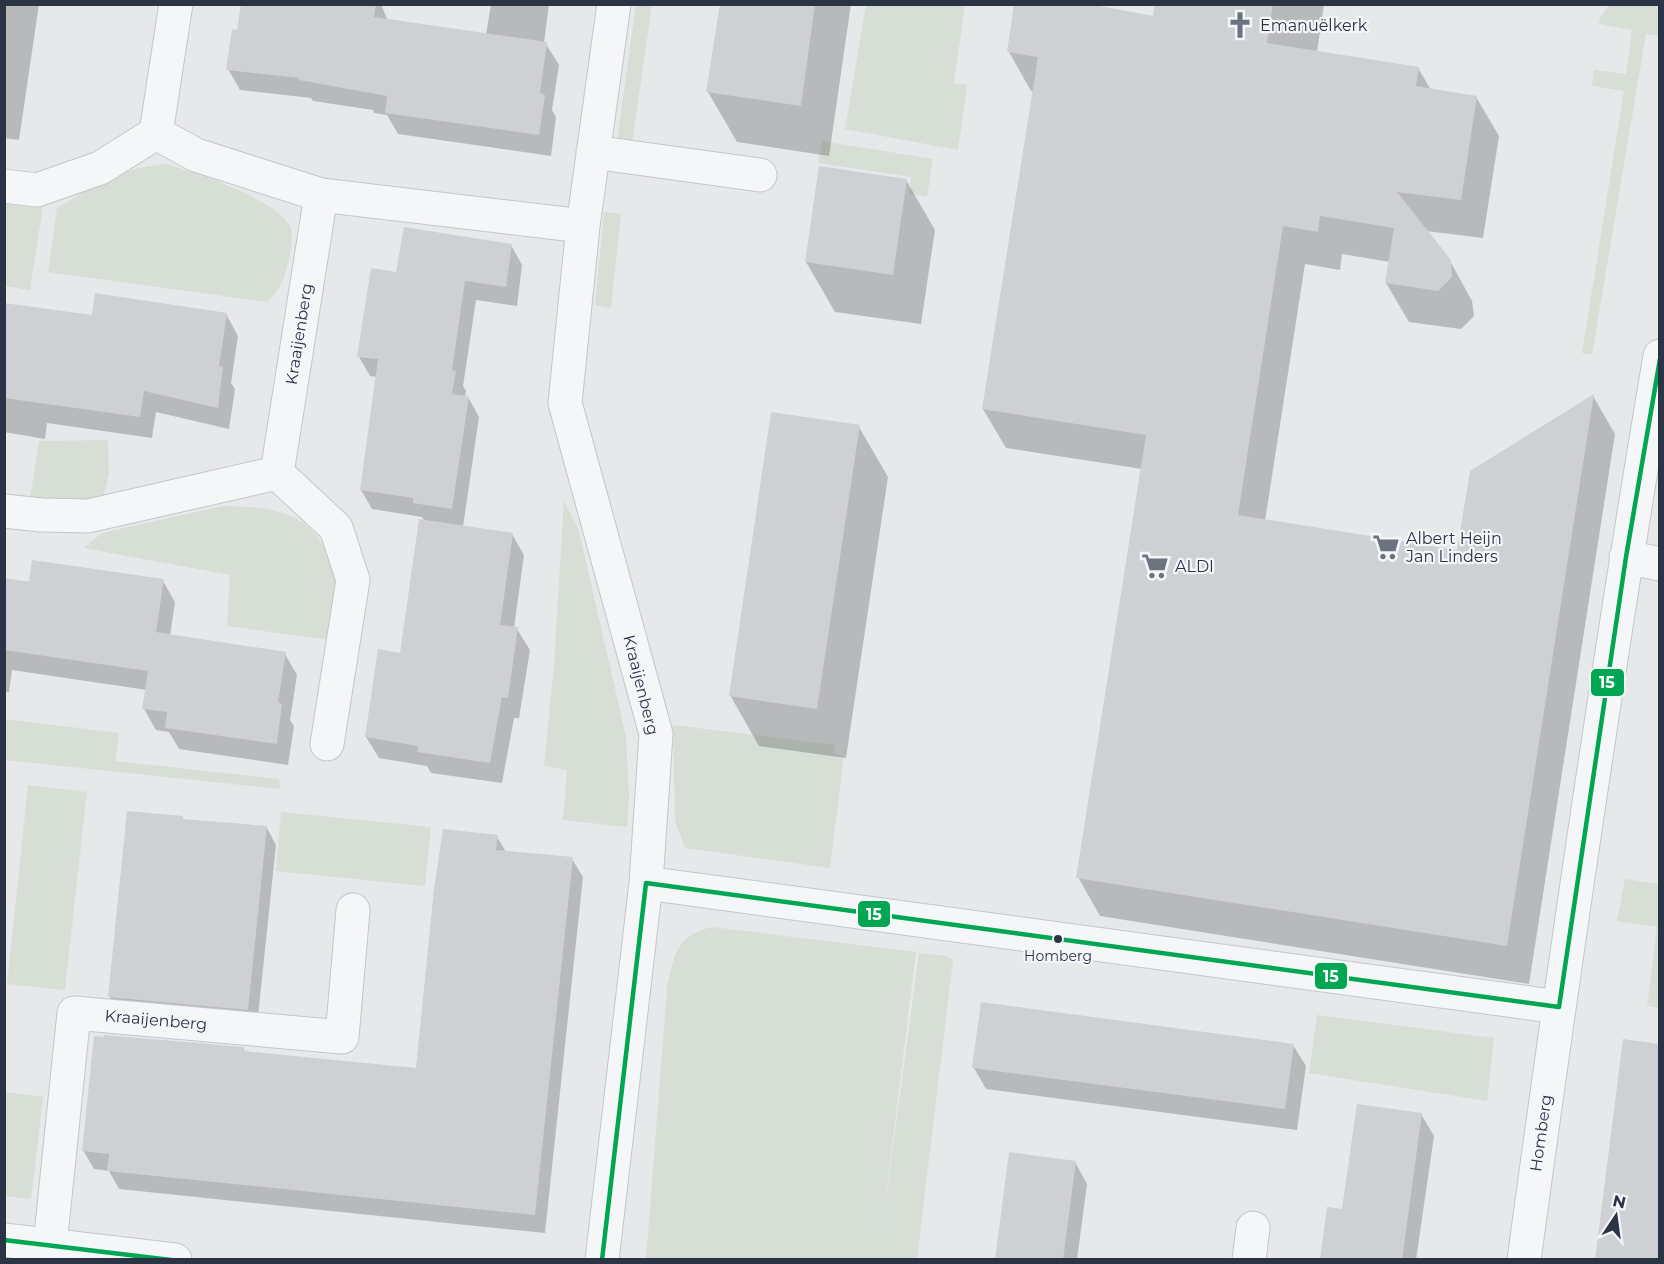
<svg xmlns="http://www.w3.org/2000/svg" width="1664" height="1264" viewBox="0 0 1664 1264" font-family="Montserrat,sans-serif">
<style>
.green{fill:#d6ded6}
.shadow{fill:#0003}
.building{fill:#ced0d3}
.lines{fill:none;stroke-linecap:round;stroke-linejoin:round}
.minor-casing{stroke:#c4c6c8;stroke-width:35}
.minor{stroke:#f5f6f7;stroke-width:33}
.bus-1-casing{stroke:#f4f6f9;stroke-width:9}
.bus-1{stroke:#00a651;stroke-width:4.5}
.bus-dot{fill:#2b3445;stroke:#f4f6f9;stroke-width:2}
.labels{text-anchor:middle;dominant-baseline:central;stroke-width:4.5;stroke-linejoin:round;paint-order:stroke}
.bus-label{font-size:14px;fill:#2b3445;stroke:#f4f6f9}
.poi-label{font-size:16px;fill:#2b3445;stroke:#f4f6f9;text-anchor:start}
.street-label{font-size:16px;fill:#2b3445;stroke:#f4f6f9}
.line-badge{stroke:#f4f6f9;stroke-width:2}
.badge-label{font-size:16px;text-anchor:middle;font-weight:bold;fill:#fff}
</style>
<rect width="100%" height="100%" fill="#e6e8ea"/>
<path class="green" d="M 636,5 L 652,5 L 632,143 L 617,141 Z
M 866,5 L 965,5 L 954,83 L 967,85 L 958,150 L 845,129 Z
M 1609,5 L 1659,5 L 1660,36 L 1646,34 L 1592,354 L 1582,353 L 1624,91 L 1592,86 L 1594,70 L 1626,74 L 1632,30 L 1599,24 L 1600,18 Z
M 822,141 L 933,159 L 927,197 L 909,194 L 911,177 L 818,163 Z
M 165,164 C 191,170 284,202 291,229 C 294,242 287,273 281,284 C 278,291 272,297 267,302 L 48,272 L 57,208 L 106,179 L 138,168 Z
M 4,200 L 43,206 L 30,290 L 5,286 Z
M 604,212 L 621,214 L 611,308 L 595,305 Z
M 108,440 L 109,474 L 103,497 L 87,501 L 30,499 L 39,441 Z
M 564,501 L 579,531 L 626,737 L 629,796 L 627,827 L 563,820 L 567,770 L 544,766 L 554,665 Z
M 223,506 C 270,507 311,510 330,559 C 333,567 339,577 339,585 C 338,603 333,622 330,640 L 227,626 L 230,575 L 84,548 L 102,533 Z
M 5,719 L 119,733 L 115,761 L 279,779 L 280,789 L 5,760 Z
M 673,725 L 835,745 L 834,754 L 844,756 L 830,868 L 685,848 L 675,821 Z
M 28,785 L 87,792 L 65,990 L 7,984 Z
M 281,812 L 431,827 L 425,886 L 276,871 Z
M 1625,879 L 1659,884 L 1659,1008 L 1647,1006 L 1657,927 L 1617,921 Z
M 712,927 L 916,952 L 882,1228 L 919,953 L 946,956 L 953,960 L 917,1259 L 646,1259 L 667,988 C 674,956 675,936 712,927 Z
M 1317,1015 L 1494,1038 L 1487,1101 L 1309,1073 Z
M 5,1092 L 43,1097 L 31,1199 L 5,1196 Z"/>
<path class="shadow" d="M 4,4 L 39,4 L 19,140 L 4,138 Z
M 242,4 L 381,4 L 388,21 L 486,35 L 491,4 L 549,4 L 544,43 L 546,44 L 559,65 L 552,110 L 556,117 L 551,156 L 398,134 L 387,115 L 374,113 L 373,110 L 313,101 L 311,98 L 240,90 L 228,69 L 238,32 Z
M 721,4 L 851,4 L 829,156 L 737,142 L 708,92 Z
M 1156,4 L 1324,4 L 1317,52 L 1418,68 L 1431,90 L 1476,97 L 1499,136 L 1483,238 L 1426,231 L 1450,261 L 1472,301 L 1474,316 L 1461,329 L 1409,322 L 1386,283 L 1390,262 L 1342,254 L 1340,270 L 1305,264 L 1265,521 L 1458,551 L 1593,396 L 1615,434 L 1529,984 L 1100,916 L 1078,877 L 1142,469 L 1006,448 L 983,409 L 1034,92 L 1031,91 L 1009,52 L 1154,17 Z
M 906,180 L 935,230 L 921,324 L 835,312 L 806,262 Z
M 511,245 L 522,265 L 517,306 L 476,300 L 463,386 L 466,391 L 465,397 L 468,397 L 479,417 L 463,527 L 512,534 L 524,555 L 514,628 L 517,629 L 530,650 L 519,718 L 514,718 L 502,783 L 431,773 L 427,766 L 379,758 L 366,737 L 401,655 L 425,521 L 422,517 L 372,509 L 361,490 L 377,377 L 370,376 L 359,357 L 397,273 Z
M 4,304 L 93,317 L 226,314 L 238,336 L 231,383 L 235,389 L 229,429 L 156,412 L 152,438 L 47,423 L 45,439 L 4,432 Z
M 859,427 L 888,477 L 846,758 L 759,746 L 730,695 Z
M 4,579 L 30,582 L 163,581 L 175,602 L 170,636 L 285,654 L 297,675 L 290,720 L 294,726 L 288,765 L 179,749 L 169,732 L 156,730 L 144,709 L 147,690 L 12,670 L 9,692 L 4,692 Z
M 182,817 L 183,820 L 267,828 L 276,845 L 257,1026 L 119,1014 L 110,997 Z
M 497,837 L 506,852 L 572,859 L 583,877 L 545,1233 L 119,1189 L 109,1171 L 94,1169 L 83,1150 L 243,1048 L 246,1053 L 418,1070 Z
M 1624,1041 L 1660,1046 L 1660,1260 L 1597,1260 Z
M 1293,1045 L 1306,1066 L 1297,1130 L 986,1089 L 974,1068 Z
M 1421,1114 L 1434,1136 L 1416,1260 L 1321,1260 Z
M 1075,1162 L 1087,1184 L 1077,1260 L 997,1260 Z"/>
<path class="building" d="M 241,4 L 376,4 L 374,17 L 547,42 L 540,93 L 545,95 L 539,135 L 385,113 L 387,96 L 299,80 L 299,78 L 226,70 L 232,29 L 237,30 Z
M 720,4 L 815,4 L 801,106 L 706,92 Z
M 1014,4 L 1089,4 L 1153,16 L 1155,4 L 1273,4 L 1267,43 L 1419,67 L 1416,86 L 1477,96 L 1461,200 L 1397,192 L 1451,260 L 1452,277 L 1438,291 L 1385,283 L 1394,228 L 1320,216 L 1318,232 L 1283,226 L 1238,515 L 1457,550 L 1470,471 L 1594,394 L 1507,946 L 1076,878 L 1146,435 L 982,409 L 1038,57 L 1007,52 Z
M 819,166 L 907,179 L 893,275 L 805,262 Z
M 404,227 L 512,244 L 506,287 L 465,281 L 452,370 L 456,371 L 452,394 L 469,396 L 452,509 L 413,503 L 413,498 L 360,490 L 378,359 L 357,357 L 371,268 L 396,272 Z
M 95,293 L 227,313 L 219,366 L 223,367 L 218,408 L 144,391 L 140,417 L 4,398 L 4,303 L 92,315 Z
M 771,412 L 860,425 L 817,709 L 729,696 Z
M 419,519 L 513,533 L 500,625 L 518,627 L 508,698 L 502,697 L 490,763 L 417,752 L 418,746 L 365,737 L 378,649 L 400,653 Z
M 32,560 L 164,579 L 156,632 L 286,652 L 278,702 L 282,704 L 277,744 L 165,728 L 167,712 L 142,709 L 148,671 L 4,650 L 4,578 L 29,582 Z
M 127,811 L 183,816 L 182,819 L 267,826 L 248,1010 L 108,997 Z
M 443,829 L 498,835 L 496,850 L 573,857 L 535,1215 L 107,1171 L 109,1154 L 82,1151 L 94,1036 L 104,1037 L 104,1035 L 244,1047 L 244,1051 L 416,1068 L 434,889 Z
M 981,1002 L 1294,1044 L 1285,1109 L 972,1068 Z
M 1623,1039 L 1659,1044 L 1659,1260 L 1595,1260 Z
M 1357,1104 L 1422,1113 L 1402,1260 L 1320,1260 L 1327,1207 L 1342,1209 Z
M 1009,1152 L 1076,1161 L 1063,1260 L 995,1260 Z"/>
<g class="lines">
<defs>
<path id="minor" d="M 156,133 L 176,4
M 593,152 L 760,175
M 4,186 L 37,190 L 100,168 L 156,133 L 196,155 L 321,195 L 583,226
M 277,473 L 336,528 L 353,580 L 327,744
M 277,473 L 321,195
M 4,511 L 41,515 L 88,516 L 277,473
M 1626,557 L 1660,564
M 646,883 L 1559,1007
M 4,1240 L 175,1260
M 50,1245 L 74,1013 L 342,1037 L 353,910
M 602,1260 L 646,883 L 656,734 L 565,403 L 583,226 L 614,4
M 1249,1260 L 1253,1228
M 1524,1260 C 1565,958 1609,657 1660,356"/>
</defs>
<use href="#minor" class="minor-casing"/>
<use href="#minor" class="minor"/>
<defs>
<path id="bus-1" d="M 646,883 L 1559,1007
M 1559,1007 L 1626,557 L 1660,359
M 4,1240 L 171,1260
M 602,1260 L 646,883"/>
</defs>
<use href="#bus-1" class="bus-1-casing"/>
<use href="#bus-1" class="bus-1"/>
</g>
<defs>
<symbol id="church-bare" viewBox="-9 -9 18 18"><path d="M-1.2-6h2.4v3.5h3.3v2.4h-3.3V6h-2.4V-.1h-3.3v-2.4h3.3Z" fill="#6c737f" stroke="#f4f6f9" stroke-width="2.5" paint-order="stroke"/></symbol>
<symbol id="supermarket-bare" viewBox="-9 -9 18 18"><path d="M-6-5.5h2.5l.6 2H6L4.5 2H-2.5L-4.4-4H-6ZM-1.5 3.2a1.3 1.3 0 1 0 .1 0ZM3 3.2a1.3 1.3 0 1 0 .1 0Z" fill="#6c737f" stroke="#f4f6f9" stroke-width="2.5" paint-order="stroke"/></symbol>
</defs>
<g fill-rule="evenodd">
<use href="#church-bare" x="1221" y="6" width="38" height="38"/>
<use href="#supermarket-bare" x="1367" y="528" width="38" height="38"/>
<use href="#supermarket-bare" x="1136" y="547" width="38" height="38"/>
</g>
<circle class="bus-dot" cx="1058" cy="939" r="5"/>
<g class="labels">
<g class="bus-label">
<text x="1058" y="956">Homberg</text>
</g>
<g class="poi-label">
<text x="1260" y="25">Emanuëlkerk</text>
<text x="1406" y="538">Albert Heijn<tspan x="1406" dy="18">Jan Linders</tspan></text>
<text x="1175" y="566">ALDI</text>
</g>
<g class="street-label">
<text transform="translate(299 334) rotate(-81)">Kraaijenberg</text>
<text transform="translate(641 685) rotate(76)">Kraaijenberg</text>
<text transform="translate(156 1020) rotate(5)">Kraaijenberg</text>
<text transform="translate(1541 1133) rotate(-82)">Homberg</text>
</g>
</g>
<g class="line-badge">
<rect x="1590" y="668" width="35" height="29" rx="6" fill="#00a651"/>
<rect x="857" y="900" width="34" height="28" rx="6" fill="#00a651"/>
<rect x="1314" y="962" width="34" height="28" rx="6" fill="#00a651"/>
</g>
<g class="badge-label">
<text x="1607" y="688">15</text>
<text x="874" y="920">15</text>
<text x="1331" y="982">15</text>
</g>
<rect width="1664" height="1264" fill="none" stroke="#2b3445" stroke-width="12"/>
<g transform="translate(1616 1216) rotate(13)" stroke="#f4f6f9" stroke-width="4.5" paint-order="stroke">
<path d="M0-4.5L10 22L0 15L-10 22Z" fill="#2b3445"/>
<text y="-9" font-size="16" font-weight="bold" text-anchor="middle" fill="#2b3445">N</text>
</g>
</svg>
